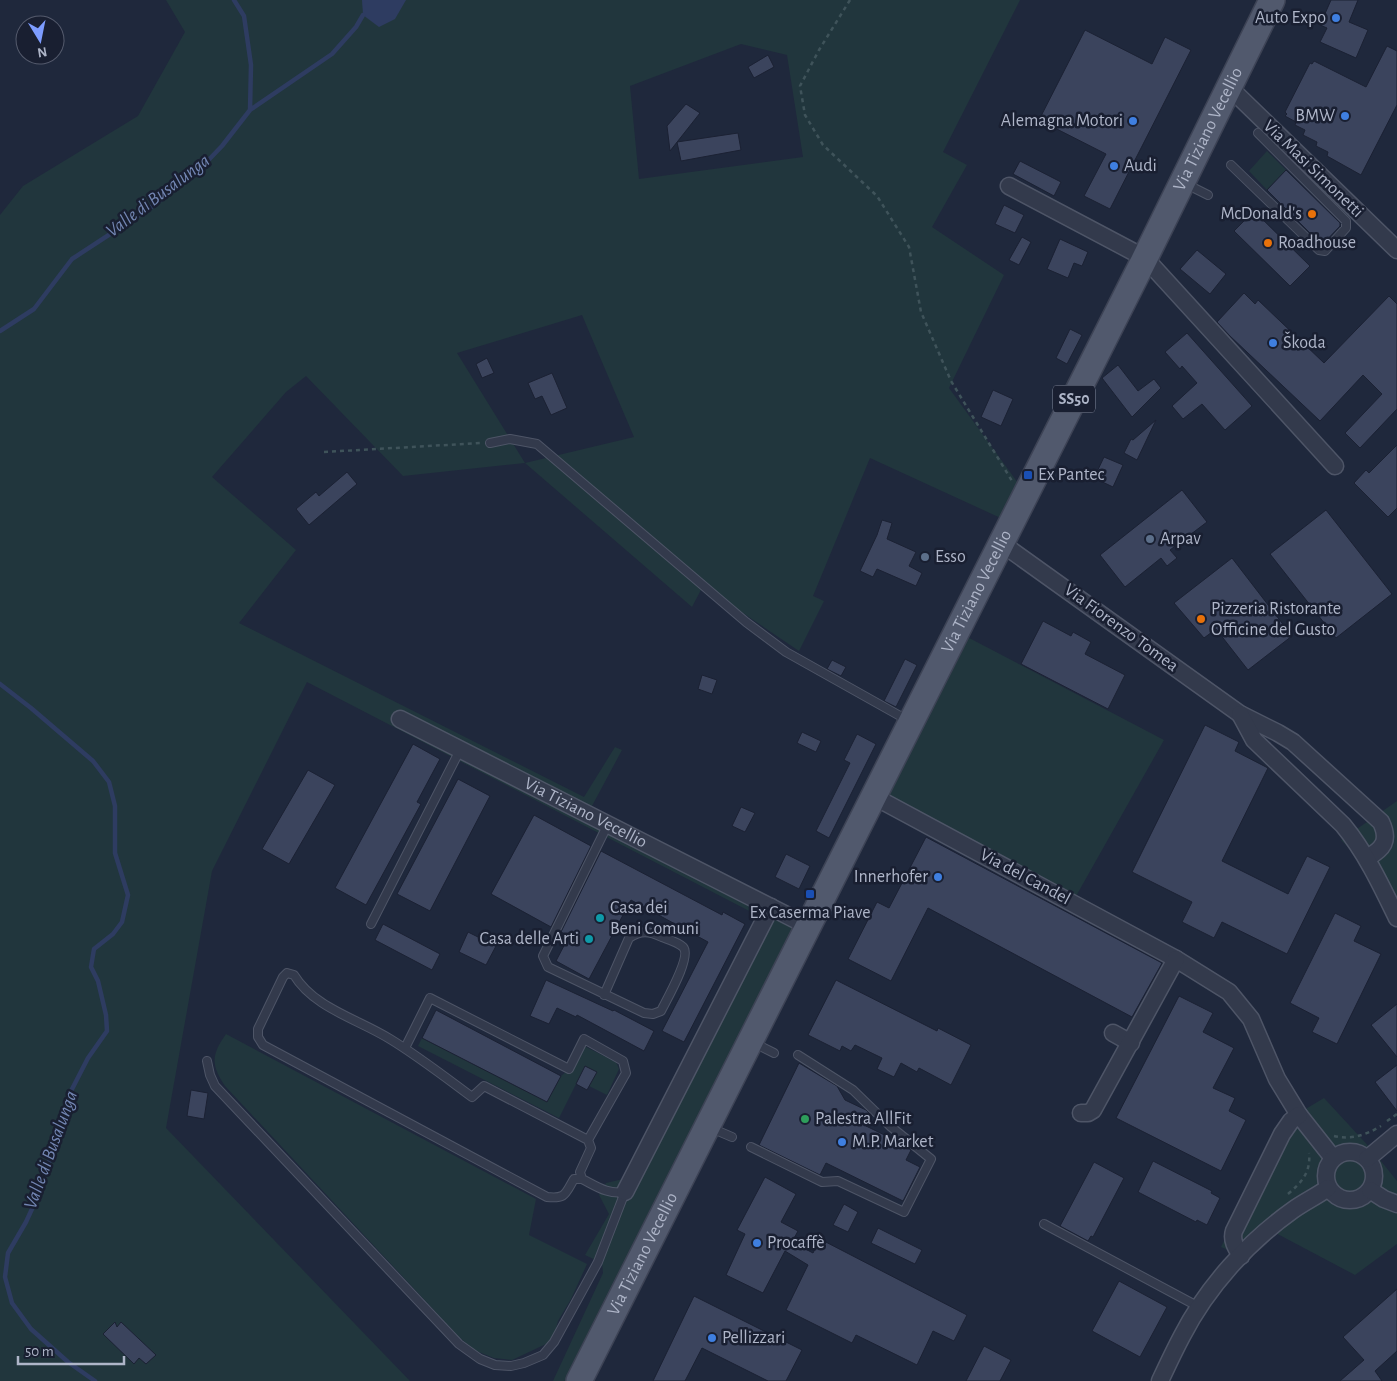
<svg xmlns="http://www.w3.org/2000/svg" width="1397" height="1381" viewBox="0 0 1397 1381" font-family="'Alegreya Sans',sans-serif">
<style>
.green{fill:#21363d;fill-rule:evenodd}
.water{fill:#2e3c61}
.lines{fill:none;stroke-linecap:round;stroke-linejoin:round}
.stream{stroke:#2e3c61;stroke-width:4.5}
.building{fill:#3b445d;stroke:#1b2133}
.service-casing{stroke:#4e5567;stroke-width:10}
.minor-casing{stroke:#4e5567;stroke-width:19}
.primary-casing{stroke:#3d4355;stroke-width:28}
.path{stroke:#3f535a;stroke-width:2.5;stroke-dasharray:4 4;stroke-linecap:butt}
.service{stroke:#333a4c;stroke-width:8}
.minor{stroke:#333a4c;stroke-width:16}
.primary{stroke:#51596d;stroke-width:25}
.shop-dot{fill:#3f7fe0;stroke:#191f31;stroke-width:2}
.food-dot{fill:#e8710a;stroke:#191f31;stroke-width:2}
.transit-dot{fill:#1a4fb4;stroke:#191f31;stroke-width:2}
.service-dot{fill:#5c6f8a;stroke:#191f31;stroke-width:2}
.culture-dot{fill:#0f9aa8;stroke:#191f31;stroke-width:2}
.leisure-dot{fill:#2e9e5b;stroke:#191f31;stroke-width:2}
.labels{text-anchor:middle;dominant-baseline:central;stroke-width:5;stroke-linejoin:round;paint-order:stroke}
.shield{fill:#191f31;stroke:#81889b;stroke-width:1}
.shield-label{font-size:16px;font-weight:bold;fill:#aeb5c8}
.poi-label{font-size:18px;fill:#aeb5c8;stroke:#191f31;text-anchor:start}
.street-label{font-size:18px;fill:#aeb5c8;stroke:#191f31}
.water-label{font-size:19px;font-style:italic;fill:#7386b3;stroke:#191f31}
</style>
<rect width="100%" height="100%" fill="#1f283c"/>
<path class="green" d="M 166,0 L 1020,0 L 943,152 L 967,165 L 932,227 L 1004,275 L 949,388 L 1021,487 L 1005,520 L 870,458 L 813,596 L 824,601 L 799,651 L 703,586 L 692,607 L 525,463 L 403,476 L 306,376 L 286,392 L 212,477 L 296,550 L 239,623 L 584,797 L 615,747 L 622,750 L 585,819 L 796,930 L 590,1381 L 553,1381 L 603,1273 L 602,1263 L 585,1255 L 609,1214 L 599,1195 L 606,1183 L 623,1179 L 757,915 L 307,682 L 212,871 L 166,1128 L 410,1381 L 0,1381 L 0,215 L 23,186 L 138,116 L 185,32 ZM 741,44 L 787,55 L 803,157 L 639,179 L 630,86 ZM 582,315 L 634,437 L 525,463 L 457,353 Z
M 1267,151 L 1286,170 L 1267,190 L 1249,171 Z
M 952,629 L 1164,740 L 1075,898 L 868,791 Z
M 1397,801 L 1397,926 L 1354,853 L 1341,840 Z
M 226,1034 L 536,1199 L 529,1235 L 587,1264 L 571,1299 L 558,1321 L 554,1336 L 546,1344 L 512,1360 L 494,1358 L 474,1350 L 459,1337 L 225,1086 C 211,1065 211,1055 226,1034 Z
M 422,1038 L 547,1102 L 561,1076 L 566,1072 L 584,1046 L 616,1062 L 619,1069 L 607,1095 L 589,1086 L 596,1072 L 585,1066 L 559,1118 L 418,1046 Z
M 1324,1098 L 1373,1151 L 1397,1181 L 1397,1244 L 1355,1275 L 1266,1228 L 1236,1253 L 1221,1247 L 1272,1145 L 1274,1128 Z"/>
<path class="water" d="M 362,0 L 406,0 L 395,19 L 379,27 L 363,15 Z"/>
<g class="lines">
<path class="stream" d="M 250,110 L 332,54 L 356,27 L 363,15
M 0,331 L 34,309 L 72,259 L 150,208 L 197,172 L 222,146 L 250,110 L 251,65 L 244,16 L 234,0
M 0,684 L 31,708 L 93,761 L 109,782 L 115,806 L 115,853 L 128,895 L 122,922 L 113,934 L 94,949 L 91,967 L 98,981 L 106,1015 L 107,1031 L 88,1058 L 70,1093 L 66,1118 L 57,1139 L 37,1198 L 26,1222 L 8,1253 L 5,1277 L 12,1303 L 31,1329 L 68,1362 L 95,1381"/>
</g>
<path class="building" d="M 1331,0 L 1358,0 L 1349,22 L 1368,30 L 1356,58 L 1320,42 L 1327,28 L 1320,25 Z
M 1085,30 L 1152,64 L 1165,37 L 1191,50 L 1110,209 L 1084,196 L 1106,154 L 1039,120 Z
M 1387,46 L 1397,51 L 1397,105 L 1361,175 L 1327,156 L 1328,152 L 1316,146 L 1317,142 L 1303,135 L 1305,130 L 1295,125 L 1296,122 L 1285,116 L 1287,114 L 1285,112 L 1310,63 L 1312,64 L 1314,61 L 1366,87 Z
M 768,55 L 774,67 L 754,78 L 748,67 Z
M 686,104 L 700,113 L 670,151 L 667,126 Z
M 738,133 L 741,150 L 681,161 L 677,142 Z
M 1020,161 L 1061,182 L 1054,196 L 1013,174 Z
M 1286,170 L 1340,223 L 1340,226 L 1322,245 L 1267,190 Z
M 1004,205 L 1024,215 L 1015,233 L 995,224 Z
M 1254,211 L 1310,266 L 1290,286 L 1234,231 Z
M 1022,237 L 1031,242 L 1019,265 L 1009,260 Z
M 1060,239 L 1088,252 L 1082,266 L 1074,263 L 1068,278 L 1047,269 Z
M 1197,250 L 1226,274 L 1210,294 L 1180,269 Z
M 1244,293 L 1255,304 L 1258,300 L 1324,363 L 1389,296 L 1397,304 L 1397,409 L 1360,448 L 1345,433 L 1382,394 L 1363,375 L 1320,421 L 1230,336 L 1217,322 Z
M 1070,329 L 1082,335 L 1067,364 L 1056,358 Z
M 1187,333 L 1252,406 L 1225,430 L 1202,404 L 1183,419 L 1172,406 L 1197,383 L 1182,366 L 1180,369 L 1165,352 Z
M 487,358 L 494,373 L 482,378 L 476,364 Z
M 1118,365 L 1138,391 L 1154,379 L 1161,388 L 1132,417 L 1102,378 Z
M 552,373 L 567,408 L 551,415 L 542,396 L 535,399 L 528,383 Z
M 993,390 L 1013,399 L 1001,426 L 981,417 Z
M 1156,420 L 1137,460 L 1124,453 L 1131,439 L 1133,440 Z
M 1397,445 L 1397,508 L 1388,517 L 1354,483 L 1366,470 L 1369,473 Z
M 1104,457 L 1123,465 L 1113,487 L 1094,478 Z
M 347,472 L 357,484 L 309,525 L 296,509 L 316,492 L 319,496 Z
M 1182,490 L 1207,522 L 1170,550 L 1177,558 L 1167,566 L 1161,558 L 1125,587 L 1100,555 Z
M 1326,510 L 1392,594 L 1336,638 L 1270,554 Z
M 882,520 L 892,523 L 887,539 L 916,552 L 909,566 L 922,573 L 916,586 L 877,569 L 873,577 L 860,571 L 877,535 Z
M 1232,558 L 1292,636 L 1248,670 L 1216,629 L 1204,638 L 1174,603 Z
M 1043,621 L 1071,636 L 1073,632 L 1091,642 L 1085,654 L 1125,675 L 1108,709 L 1021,664 Z
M 905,659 L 917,665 L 896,707 L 884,701 Z
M 832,660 L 846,667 L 841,676 L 827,669 Z
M 702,675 L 717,680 L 712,694 L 698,689 Z
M 1205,725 L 1239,742 L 1235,751 L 1268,768 L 1222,861 L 1288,894 L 1307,856 L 1330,867 L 1287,954 L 1222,922 L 1214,938 L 1182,922 L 1192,902 L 1132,872 Z
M 802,732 L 821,741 L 816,752 L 797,743 Z
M 857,734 L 876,744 L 829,838 L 816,831 L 850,763 L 844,760 Z
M 413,744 L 440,759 L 417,802 L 421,804 L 366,905 L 335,888 Z
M 308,770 L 335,785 L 289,864 L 262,849 Z
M 458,779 L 490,796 L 430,911 L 397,894 Z
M 741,807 L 755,813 L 745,832 L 732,826 Z
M 534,815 L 591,846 L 551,927 L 491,894 Z
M 926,837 L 1162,963 L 1132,1017 L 928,908 L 891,981 L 848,959 L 877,902 L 889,908 Z
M 601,851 L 722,915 L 723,912 L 745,924 L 684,1042 L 662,1031 L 708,942 L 631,900 L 589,979 L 556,961 L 569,936 L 561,932 Z
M 786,854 L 810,866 L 799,889 L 775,877 Z
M 1335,913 L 1361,926 L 1354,941 L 1381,954 L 1337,1044 L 1312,1032 L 1319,1018 L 1290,1003 Z
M 383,924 L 440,954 L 432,970 L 375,940 Z
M 468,932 L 496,946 L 486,965 L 459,952 Z
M 546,980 L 613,1011 L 614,1010 L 654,1031 L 644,1051 L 577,1015 L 576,1017 L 557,1008 L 549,1024 L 530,1016 Z
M 836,980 L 937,1031 L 938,1028 L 971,1045 L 951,1085 L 919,1068 L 917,1072 L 901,1063 L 894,1077 L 877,1069 L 882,1058 L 855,1045 L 851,1051 L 842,1046 L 840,1051 L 808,1035 Z
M 1179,996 L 1213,1013 L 1203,1032 L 1234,1048 L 1213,1088 L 1235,1098 L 1229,1111 L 1246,1120 L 1221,1171 L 1116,1118 Z
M 1397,1004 L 1397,1057 L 1371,1025 Z
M 436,1010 L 561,1076 L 547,1102 L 422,1038 Z
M 799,1063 L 837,1086 L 845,1100 L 866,1110 L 871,1115 L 866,1126 L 903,1144 L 911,1150 L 906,1160 L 920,1167 L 903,1201 L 826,1163 L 820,1175 L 759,1145 Z
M 1397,1065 L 1397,1111 L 1375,1082 Z
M 585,1066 L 597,1072 L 587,1090 L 576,1084 Z
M 191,1090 L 208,1093 L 204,1119 L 187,1116 Z
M 1153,1161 L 1212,1191 L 1211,1193 L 1220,1198 L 1207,1225 L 1197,1220 L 1196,1222 L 1138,1192 Z
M 1094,1162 L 1124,1178 L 1093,1237 L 1091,1236 L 1088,1241 L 1060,1226 Z
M 765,1177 L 796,1194 L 781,1222 L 798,1231 L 792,1242 L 813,1253 L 820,1239 L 967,1315 L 954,1341 L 933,1331 L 917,1365 L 856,1335 L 852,1343 L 786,1310 L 808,1265 L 785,1251 L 763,1293 L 726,1275 L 745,1234 L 737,1230 Z
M 844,1204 L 858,1212 L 848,1232 L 833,1225 Z
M 878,1228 L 922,1250 L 915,1264 L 871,1243 Z
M 1119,1281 L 1167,1307 L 1140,1357 L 1092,1331 Z
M 1397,1289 L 1397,1351 L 1375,1371 L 1382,1381 L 1340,1381 L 1364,1360 L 1343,1337 Z
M 694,1296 L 802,1350 L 786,1381 L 768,1381 L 702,1348 L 685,1381 L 653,1381 Z
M 115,1322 L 117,1327 L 121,1322 L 156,1355 L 146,1364 L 139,1358 L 134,1364 L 103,1334 Z
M 984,1346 L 1011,1360 L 1000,1381 L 966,1381 Z"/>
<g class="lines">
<defs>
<path id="service" d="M 1231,165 L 1319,250 L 1325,251 L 1346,228 L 1346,221 L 1258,133
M 1184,183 L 1208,195
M 490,443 L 510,439 L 537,444 L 746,622 L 786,652 L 909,721
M 371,924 L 460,750
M 604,995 L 629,938 C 641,930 649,931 662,937 C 667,939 678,942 683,947 C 692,956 667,999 661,1011 L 653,1014 L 644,1013 L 548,967 L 543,956 L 608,824
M 754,1043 L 774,1053
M 405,1048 L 430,998 L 569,1069 L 584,1039 L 623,1061 L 626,1073 L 588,1140
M 207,1061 L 210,1075 L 215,1086 L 459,1344 L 480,1359 L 495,1365 L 511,1366 L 524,1363 L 543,1355 L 554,1342 L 598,1262 L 625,1192 C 608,1195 596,1186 582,1179 L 580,1172 L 591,1148 L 588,1140 L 484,1086 L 472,1097 C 445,1077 418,1056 390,1039 C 358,1019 314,1008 294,975 L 287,973 L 283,977 L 258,1029 L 258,1037 L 263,1045 L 547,1197 C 566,1199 565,1194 574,1179 L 582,1179
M 711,1128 L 732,1137
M 751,1147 L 822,1182 L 838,1181 L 904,1212 L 931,1159 L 890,1126 L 853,1090 L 798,1055
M 1044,1224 L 1199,1307"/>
<g id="minor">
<path d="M 1229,87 L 1397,250"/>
<path d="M 1009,186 L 1145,258 L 1335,466"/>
<path d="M 1001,543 L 1240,714 L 1278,733 L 1293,742 L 1381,822 C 1390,841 1383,849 1367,858"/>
<path d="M 1240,714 L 1254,740 L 1343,825 C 1366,853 1381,885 1397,918"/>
<path id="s1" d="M 400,719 L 808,926"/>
<path d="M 873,796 L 1176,959 L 1229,992 L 1251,1019 L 1277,1079 L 1299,1115 L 1333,1158"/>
<path d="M 1113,1033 L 1131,1043"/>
<path d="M 1081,1113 L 1088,1113 L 1093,1110 L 1176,959"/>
<circle cx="1350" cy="1176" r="24"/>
<path d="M 1367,1159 L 1397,1134"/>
<path d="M 1370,1190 L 1384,1199 L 1397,1204"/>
<path d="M 625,1192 L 771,907"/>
<path d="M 1241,1256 C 1236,1248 1231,1240 1234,1231 L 1282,1134 L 1291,1121 L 1299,1115"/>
<path d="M 1160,1381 C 1167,1366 1174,1351 1182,1336 C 1207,1287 1248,1242 1293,1210 C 1304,1202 1317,1196 1328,1188"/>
</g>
<g id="primary">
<path id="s2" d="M 579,1381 L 1145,258 L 1272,0"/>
</g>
</defs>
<use href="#service" class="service-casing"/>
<use href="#minor" class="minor-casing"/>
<use href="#primary" class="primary-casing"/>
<path class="path" d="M 850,0 L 819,50 L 800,86 L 805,115 L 823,145 L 877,196 L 909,247 L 921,312 L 951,381 L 1012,481
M 324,452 L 481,443
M 1387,1121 L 1397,1114
M 1334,1136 C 1351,1140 1366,1135 1381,1126
M 1288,1194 C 1302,1182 1311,1172 1309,1153"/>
<use href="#service" class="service"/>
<use href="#minor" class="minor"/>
<use href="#primary" class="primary"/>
</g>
<g class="shop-dot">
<circle cx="1336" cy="18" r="5"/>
<circle cx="1345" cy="116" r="5"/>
<circle cx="1133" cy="121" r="5"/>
<circle cx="1114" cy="166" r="5"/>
<circle cx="1273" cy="343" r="5"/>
<circle cx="938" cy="877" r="5"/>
<circle cx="842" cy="1142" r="5"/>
<circle cx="757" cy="1243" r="5"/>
<circle cx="712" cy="1338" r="5"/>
</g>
<g class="food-dot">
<circle cx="1312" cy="214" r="5"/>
<circle cx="1268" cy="243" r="5"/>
<circle cx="1201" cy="619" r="5"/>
</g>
<g class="transit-dot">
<rect x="1023" y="470" width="10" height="10" rx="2.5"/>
<rect x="805" y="889" width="10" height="10" rx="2.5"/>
</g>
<g class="service-dot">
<circle cx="1150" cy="539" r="5"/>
<circle cx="925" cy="557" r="5"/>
</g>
<g class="culture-dot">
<circle cx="600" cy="918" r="5"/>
<circle cx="589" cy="939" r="5"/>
</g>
<circle class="leisure-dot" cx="805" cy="1119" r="5"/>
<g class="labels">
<rect class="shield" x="1053" y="385.5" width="42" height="27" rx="4"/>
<g class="shield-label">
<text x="1074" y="399">SS50</text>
</g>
<g class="poi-label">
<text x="1326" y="18" text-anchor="end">Auto Expo</text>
<text x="1335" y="116" text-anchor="end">BMW</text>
<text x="1123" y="121" text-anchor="end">Alemagna Motori</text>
<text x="1124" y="166">Audi</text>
<text x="1302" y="214" text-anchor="end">McDonald's</text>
<text x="1278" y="243">Roadhouse</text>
<text x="1283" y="343">Škoda</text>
<text x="1038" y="475">Ex Pantec</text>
<text x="1160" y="539">Arpav</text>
<text x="935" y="557">Esso</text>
<text x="1211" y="609">Pizzeria Ristorante<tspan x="1211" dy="21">Officine del Gusto</tspan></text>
<text x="928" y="877" text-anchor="end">Innerhofer</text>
<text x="610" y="908">Casa dei<tspan x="610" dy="21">Beni Comuni</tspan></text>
<text x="810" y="913" text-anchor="middle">Ex Caserma Piave</text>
<text x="579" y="939" text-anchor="end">Casa delle Arti</text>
<text x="815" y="1119">Palestra AllFit</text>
<text x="852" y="1142">M.P. Market</text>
<text x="767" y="1243">Procaffè</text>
<text x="722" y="1338">Pellizzari</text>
</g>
<g class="street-label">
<text stroke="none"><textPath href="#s2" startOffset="1401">Via Tiziano Vecellio</textPath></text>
<text transform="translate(1313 169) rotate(44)">Via Masi Simonetti</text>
<text stroke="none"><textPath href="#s2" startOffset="884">Via Tiziano Vecellio</textPath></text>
<text transform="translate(1121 628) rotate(36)">Via Fiorenzo Tomea</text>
<text stroke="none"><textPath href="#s1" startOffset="208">Via Tiziano Vecellio</textPath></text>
<text transform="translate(1025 877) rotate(28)">Via del Candel</text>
<text stroke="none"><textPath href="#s2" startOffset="142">Via Tiziano Vecellio</textPath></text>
</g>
<g class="water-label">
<text transform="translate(158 196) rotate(-37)">Valle di Busalunga</text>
<text transform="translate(51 1150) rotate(-70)">Valle di Busalunga</text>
</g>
</g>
<g transform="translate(40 40) rotate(170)"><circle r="24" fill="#191f31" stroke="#555b6d"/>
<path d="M0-4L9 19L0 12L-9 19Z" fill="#7d9cff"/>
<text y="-8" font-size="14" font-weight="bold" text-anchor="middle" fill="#aeb5c8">N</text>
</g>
<path d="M18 1356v8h106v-8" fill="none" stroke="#aeb5c8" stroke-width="2.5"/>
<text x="25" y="1356" font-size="15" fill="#aeb5c8" stroke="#191f31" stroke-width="4" paint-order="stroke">50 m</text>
</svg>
